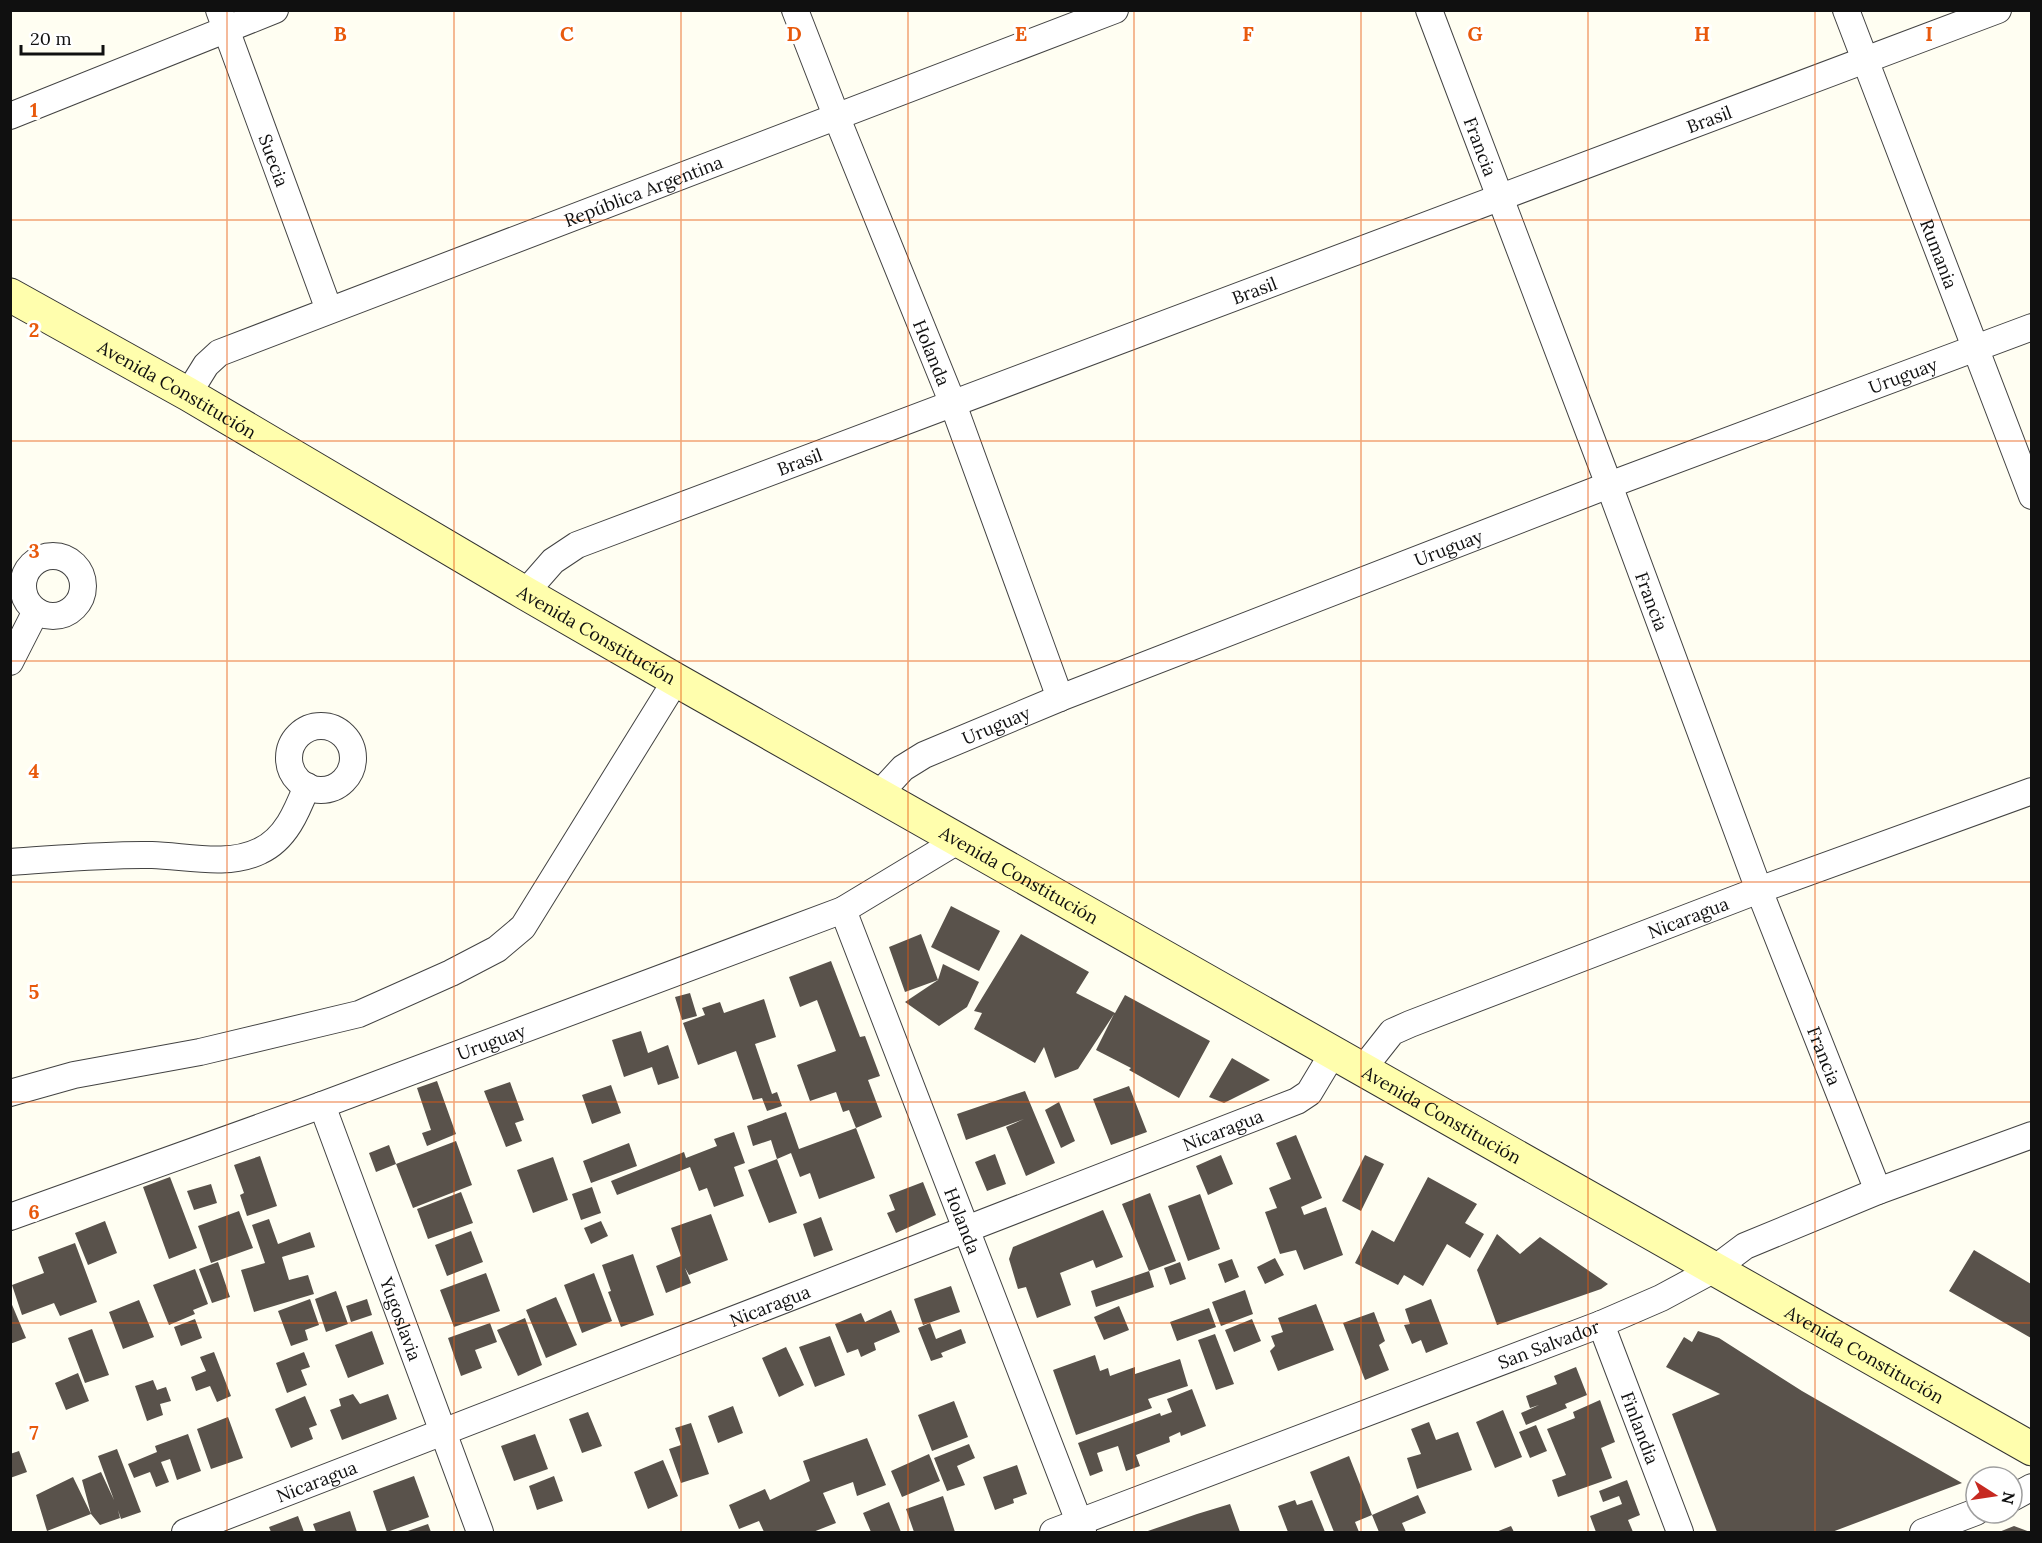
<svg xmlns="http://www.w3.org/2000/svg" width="2042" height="1543" viewBox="0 0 2042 1543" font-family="Lora,serif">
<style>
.building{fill:#59524b}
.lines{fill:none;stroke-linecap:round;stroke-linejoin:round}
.street-casing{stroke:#434343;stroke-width:28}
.secondary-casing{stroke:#323232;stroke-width:35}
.street{stroke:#fff;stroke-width:26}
.secondary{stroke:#fffead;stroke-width:33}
.grid{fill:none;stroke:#e8590c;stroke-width:1.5;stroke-opacity:0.55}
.labels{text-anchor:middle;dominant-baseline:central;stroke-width:6;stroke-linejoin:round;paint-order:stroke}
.street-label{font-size:18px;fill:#101010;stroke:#fff}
.grid-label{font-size:20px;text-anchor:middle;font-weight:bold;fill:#e8590c;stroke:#fff;stroke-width:6;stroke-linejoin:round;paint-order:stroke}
</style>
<rect width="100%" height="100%" fill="#fffef2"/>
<path class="building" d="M 951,906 L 1000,931 L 979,971 L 931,947 Z
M 921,934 L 938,980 L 905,992 L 889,947 Z
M 1021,934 L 1089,972 L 1076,993 L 1115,1013 L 1125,995 L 1210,1041 L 1179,1098 L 1129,1070 L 1131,1068 L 1096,1050 L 1114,1014 L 1078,1069 L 1055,1078 L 1044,1047 L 1035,1063 L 974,1029 L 982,1013 L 974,1011 Z
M 831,961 L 860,1037 L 865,1036 L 880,1076 L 868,1080 L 882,1117 L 856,1128 L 875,1178 L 819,1199 L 810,1173 L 800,1177 L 791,1153 L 777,1159 L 771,1140 L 753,1146 L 747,1126 L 786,1112 L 799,1149 L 856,1128 L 849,1110 L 843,1112 L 836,1092 L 810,1101 L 797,1065 L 836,1051 L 817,1000 L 800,1007 L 789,977 Z
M 943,964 L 979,982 L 967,1007 L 939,1026 L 905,1002 L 938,980 Z
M 690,993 L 697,1016 L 682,1020 L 675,997 Z
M 764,999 L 776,1037 L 755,1044 L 772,1094 L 777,1092 L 782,1106 L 767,1111 L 762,1098 L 753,1100 L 736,1051 L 698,1065 L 683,1023 L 705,1015 L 702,1008 L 720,1002 L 724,1013 Z
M 641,1031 L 648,1053 L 668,1045 L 679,1078 L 658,1085 L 652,1067 L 624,1077 L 612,1040 Z
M 1232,1058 L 1270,1080 L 1224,1103 L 1209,1097 Z
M 437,1081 L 456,1134 L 427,1146 L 422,1133 L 431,1130 L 417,1088 Z
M 510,1082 L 524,1120 L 515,1123 L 522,1141 L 506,1147 L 484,1091 Z
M 611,1085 L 621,1113 L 592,1124 L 582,1095 Z
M 1129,1086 L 1147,1132 L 1111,1145 L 1093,1099 Z
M 1025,1091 L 1055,1163 L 1026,1176 L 1006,1127 L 1024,1119 L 966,1140 L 957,1114 Z
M 1059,1102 L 1075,1141 L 1061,1148 L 1045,1110 Z
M 734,1132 L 745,1163 L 734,1167 L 744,1196 L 714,1207 L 707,1188 L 699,1191 L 690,1167 L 617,1195 L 611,1181 L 684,1152 L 686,1158 L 717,1146 L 714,1139 Z
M 1296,1135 L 1322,1198 L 1301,1207 L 1304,1215 L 1326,1207 L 1343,1255 L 1304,1270 L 1296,1250 L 1280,1254 L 1265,1212 L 1277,1208 L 1269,1188 L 1291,1179 L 1276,1143 Z
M 456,1141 L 472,1185 L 413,1208 L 396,1164 Z
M 629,1143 L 637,1166 L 591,1183 L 583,1161 Z
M 389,1145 L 396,1164 L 376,1172 L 369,1153 Z
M 995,1154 L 1006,1184 L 987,1191 L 975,1162 Z
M 1221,1155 L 1233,1184 L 1208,1195 L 1196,1166 Z
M 1365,1155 L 1384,1164 L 1361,1211 L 1342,1201 Z
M 260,1156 L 277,1206 L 247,1216 L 240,1195 L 244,1193 L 234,1165 Z
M 553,1157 L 568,1200 L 533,1213 L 517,1170 Z
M 777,1159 L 797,1213 L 769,1223 L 748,1170 Z
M 170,1177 L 197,1248 L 169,1259 L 143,1187 Z
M 1428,1177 L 1477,1204 L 1465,1223 L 1484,1234 L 1470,1258 L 1447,1244 L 1423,1286 L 1404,1275 L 1398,1285 L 1355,1263 L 1372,1230 L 1394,1242 Z
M 923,1182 L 936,1215 L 896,1233 L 887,1213 L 895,1210 L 889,1195 Z
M 211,1184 L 217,1203 L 194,1210 L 187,1191 Z
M 592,1187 L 601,1213 L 581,1220 L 572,1194 Z
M 461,1192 L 473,1223 L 428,1239 L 417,1209 Z
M 1150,1193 L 1176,1261 L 1149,1271 L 1122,1204 Z
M 1200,1194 L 1220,1249 L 1188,1261 L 1168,1206 Z
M 1103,1210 L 1123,1257 L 1096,1268 L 1093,1260 L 1060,1273 L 1071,1305 L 1037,1318 L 1026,1287 L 1018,1289 L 1009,1259 L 1013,1247 Z
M 239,1211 L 253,1248 L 211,1263 L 198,1226 Z
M 711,1214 L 728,1260 L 689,1275 L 685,1268 L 691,1283 L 666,1293 L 656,1266 L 681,1256 L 671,1228 Z
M 821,1217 L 833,1250 L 814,1257 L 803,1224 Z
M 269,1219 L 278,1244 L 310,1232 L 315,1247 L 282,1257 L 289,1280 L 308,1275 L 314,1294 L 254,1312 L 241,1270 L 265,1263 L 252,1225 Z
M 105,1221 L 117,1253 L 88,1265 L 75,1233 Z
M 601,1221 L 608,1236 L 591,1244 L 584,1228 Z
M 471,1231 L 483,1262 L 447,1276 L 435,1245 Z
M 1497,1234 L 1520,1254 L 1540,1237 L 1608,1284 L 1601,1289 L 1497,1325 L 1477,1270 Z
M 75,1243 L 97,1302 L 60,1316 L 54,1303 L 22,1315 L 12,1285 L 44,1273 L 38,1257 Z
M 1974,1250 L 2031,1284 L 2031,1338 L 1949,1291 Z
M 633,1254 L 654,1315 L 621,1327 L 608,1292 L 611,1291 L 602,1265 Z
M 1275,1258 L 1284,1275 L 1265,1284 L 1257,1267 Z
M 1232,1259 L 1239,1277 L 1225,1283 L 1218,1264 Z
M 218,1262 L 230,1297 L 212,1303 L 199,1269 Z
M 1180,1262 L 1186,1279 L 1170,1285 L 1164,1268 Z
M 195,1269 L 208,1304 L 193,1310 L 195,1314 L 169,1325 L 153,1285 Z
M 1149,1271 L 1154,1287 L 1096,1307 L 1091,1291 Z
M 486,1273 L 500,1311 L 454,1327 L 440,1290 Z
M 594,1273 L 612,1321 L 582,1333 L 564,1285 Z
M 951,1286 L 960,1312 L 923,1325 L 914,1299 Z
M 1245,1290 L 1253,1314 L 1221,1326 L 1212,1302 Z
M 336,1291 L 348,1324 L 326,1332 L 315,1299 Z
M 556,1297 L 577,1345 L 546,1358 L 526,1310 Z
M 310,1299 L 319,1325 L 305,1330 L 308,1340 L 291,1346 L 278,1311 Z
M 367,1299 L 372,1315 L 351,1322 L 346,1306 Z
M 1431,1299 L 1448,1344 L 1426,1353 L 1421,1340 L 1412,1344 L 1404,1325 L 1410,1324 L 1405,1309 Z
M 10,1300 L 26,1338 L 10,1344 Z
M 139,1300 L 154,1337 L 123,1349 L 109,1312 Z
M 1316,1304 L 1334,1350 L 1278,1371 L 1270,1351 L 1275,1346 L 1271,1336 L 1283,1332 L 1278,1318 Z
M 1119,1306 L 1129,1330 L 1104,1340 L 1094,1317 Z
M 1209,1308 L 1216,1327 L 1177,1341 L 1170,1322 Z
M 891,1310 L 900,1332 L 874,1343 L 876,1350 L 861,1357 L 858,1349 L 847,1353 L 835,1324 L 861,1313 L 865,1322 Z
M 1374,1312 L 1385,1341 L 1379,1345 L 1389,1370 L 1365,1380 L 1343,1323 Z
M 525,1318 L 542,1365 L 518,1376 L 497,1330 Z
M 195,1319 L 202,1338 L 181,1346 L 174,1327 Z
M 1252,1319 L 1261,1341 L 1234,1352 L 1225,1330 Z
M 490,1323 L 497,1342 L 475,1350 L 482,1368 L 461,1376 L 448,1338 Z
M 930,1323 L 936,1339 L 961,1329 L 966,1343 L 941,1353 L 943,1357 L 931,1361 L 918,1328 Z
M 92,1329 L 109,1375 L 85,1383 L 68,1338 Z
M 372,1331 L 384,1364 L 348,1378 L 335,1345 Z
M 1698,1331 L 1719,1338 L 1802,1391 L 1962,1483 L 1832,1532 L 1717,1532 L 1672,1414 L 1720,1394 L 1666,1367 L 1684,1337 L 1692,1342 Z
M 1215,1334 L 1234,1384 L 1216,1390 L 1198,1340 Z
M 830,1336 L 845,1375 L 815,1387 L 799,1347 Z
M 786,1347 L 804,1385 L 779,1397 L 762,1358 Z
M 214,1352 L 231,1396 L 217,1402 L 210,1386 L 196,1391 L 191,1377 L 206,1371 L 200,1357 Z
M 304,1352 L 310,1367 L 301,1370 L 307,1385 L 287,1393 L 276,1363 Z
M 1095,1355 L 1100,1371 L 1108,1368 L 1110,1376 L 1135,1367 L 1135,1374 L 1180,1359 L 1188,1386 L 1148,1399 L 1152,1408 L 1076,1435 L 1053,1370 Z
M 1576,1367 L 1587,1395 L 1565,1404 L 1567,1408 L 1526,1425 L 1521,1413 L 1539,1405 L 1530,1408 L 1526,1396 L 1557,1384 L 1554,1376 Z
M 78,1373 L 89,1401 L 66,1410 L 55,1383 Z
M 153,1380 L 157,1390 L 166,1387 L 171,1401 L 160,1404 L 163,1415 L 147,1421 L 135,1386 Z
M 1192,1389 L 1206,1426 L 1181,1436 L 1180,1432 L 1169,1437 L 1170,1442 L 1136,1455 L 1140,1466 L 1126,1471 L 1118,1446 L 1097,1453 L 1103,1471 L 1090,1476 L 1078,1443 L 1160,1413 L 1161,1416 L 1172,1412 L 1167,1399 Z
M 353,1394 L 360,1404 L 388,1394 L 397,1419 L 342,1440 L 330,1410 L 341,1406 L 339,1399 Z
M 305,1396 L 317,1425 L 309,1428 L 313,1439 L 291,1448 L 275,1409 Z
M 1600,1400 L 1615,1442 L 1601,1448 L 1612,1478 L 1558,1497 L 1552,1480 L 1566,1475 L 1547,1429 L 1575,1418 L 1573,1412 Z
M 954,1401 L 968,1437 L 932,1451 L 918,1415 Z
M 733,1406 L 743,1433 L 718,1443 L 708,1416 Z
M 1503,1410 L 1522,1457 L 1495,1468 L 1476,1422 Z
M 588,1412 L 602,1446 L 582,1453 L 569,1419 Z
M 228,1417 L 243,1458 L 211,1469 L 197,1429 Z
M 1429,1422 L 1436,1440 L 1458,1432 L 1472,1470 L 1417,1489 L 1407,1458 L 1421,1454 L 1411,1429 Z
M 691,1423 L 709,1474 L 681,1483 L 669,1449 L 681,1445 L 675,1428 Z
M 1536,1425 L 1547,1451 L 1530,1458 L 1519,1432 Z
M 188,1434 L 201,1471 L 177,1480 L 170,1459 L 161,1462 L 169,1482 L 156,1487 L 150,1472 L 134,1478 L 128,1464 L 157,1452 L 155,1446 Z
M 535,1434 L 548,1469 L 514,1481 L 501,1446 Z
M 867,1438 L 886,1485 L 857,1496 L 853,1482 L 823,1493 L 836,1523 L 813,1532 L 764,1532 L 759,1521 L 739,1529 L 729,1505 L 765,1489 L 770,1500 L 810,1481 L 803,1461 Z
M 969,1444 L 975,1458 L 957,1466 L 965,1485 L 947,1491 L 934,1458 Z
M 117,1449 L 141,1512 L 121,1519 L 118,1510 L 120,1518 L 100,1525 L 91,1514 L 82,1480 L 101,1472 L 114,1500 L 98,1456 Z
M 19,1451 L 27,1472 L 10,1478 L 10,1454 Z
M 929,1454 L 940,1481 L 902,1497 L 891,1471 Z
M 1349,1456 L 1372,1515 L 1355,1522 L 1359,1532 L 1334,1532 L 1310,1472 Z
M 663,1460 L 678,1496 L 648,1509 L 634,1472 Z
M 1017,1465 L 1027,1494 L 1013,1499 L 1014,1503 L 995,1510 L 983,1477 Z
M 414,1476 L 429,1517 L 387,1532 L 373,1491 Z
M 554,1476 L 563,1501 L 537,1510 L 529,1486 Z
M 73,1477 L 91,1514 L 47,1531 L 36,1495 Z
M 1627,1480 L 1640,1515 L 1628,1520 L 1633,1532 L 1596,1532 L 1590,1516 L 1622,1504 L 1619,1496 L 1603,1502 L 1599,1491 Z
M 1418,1495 L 1426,1513 L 1402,1523 L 1406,1532 L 1379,1532 L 1372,1515 Z
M 943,1496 L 955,1532 L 914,1532 L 906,1509 Z
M 1295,1500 L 1297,1505 L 1312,1500 L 1325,1532 L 1288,1532 L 1278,1506 Z
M 889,1502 L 901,1532 L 871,1532 L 863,1513 Z
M 1230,1504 L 1240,1532 L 1145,1532 L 1197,1514 Z
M 350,1511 L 357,1532 L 316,1532 L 313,1524 Z
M 298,1516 L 304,1532 L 271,1532 L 269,1527 Z
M 428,1524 L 431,1532 L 405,1532 Z
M 1511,1526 L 1514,1532 L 1496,1532 Z
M 2014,1526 L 2030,1532 L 1999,1532 Z"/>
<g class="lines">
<defs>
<g id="street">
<path id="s1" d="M 219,10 L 329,310"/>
<path id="s2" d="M 795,10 L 837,118 L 953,404 L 1060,698"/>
<path id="s3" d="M 1429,10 L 1609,485 L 1759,890 L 1878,1191"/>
<path id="s4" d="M 1846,10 L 2032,496"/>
<path d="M 10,116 L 275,10"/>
<path id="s5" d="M 188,394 L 206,365 L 219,353 L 1115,10"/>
<circle cx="53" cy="586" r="30"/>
<path id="s6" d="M 525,593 L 553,561 L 577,545 L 1998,10"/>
<path d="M 10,662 L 36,611"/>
<circle cx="321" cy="758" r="32"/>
<path id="s7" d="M 879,794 L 903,768 L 924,755 L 1060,698 L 1609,485 L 2032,327"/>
<path d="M 10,862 C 57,859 105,854 152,855 C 186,856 228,867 260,851 C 286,839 297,811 307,786"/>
<path id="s8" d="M 843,910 L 1083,1532"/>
<path id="s9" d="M 1362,1070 L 1392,1032 L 1410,1024 L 1759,890 L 2032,791"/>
<path d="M 10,1093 L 74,1075 L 200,1052 L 359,1014 L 451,973 L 497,949 L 523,927 L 676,680"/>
<path id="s10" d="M 322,1105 L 480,1532"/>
<path id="s11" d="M 10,1217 L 322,1105 L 843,910 L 959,840"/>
<path id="s12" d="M 1601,1324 L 1680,1532"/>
<path d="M 2012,1498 L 2032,1487"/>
<path id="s13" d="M 185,1532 L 1297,1101 L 1309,1093 L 1333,1053"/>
<path id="s14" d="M 1053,1532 L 1601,1324 L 1661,1298 L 1713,1270 L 1745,1246 L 1878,1191 L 2032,1135"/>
<path d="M 1923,1532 L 1976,1512"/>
</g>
<g id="secondary">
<path id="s15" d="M 10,295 L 188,394 L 525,593 L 676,680 L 2032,1449"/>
</g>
</defs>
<use href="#street" class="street-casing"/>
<use href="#secondary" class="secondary-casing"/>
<use href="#street" class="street"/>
<use href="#secondary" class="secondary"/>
</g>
<path class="grid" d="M 227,10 L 227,1532M 454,10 L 454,1532M 681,10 L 681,1532M 908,10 L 908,1532M 1134,10 L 1134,1532M 1361,10 L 1361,1532M 1588,10 L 1588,1532M 1815,10 L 1815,1532M 10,220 L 2032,220M 10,441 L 2032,441M 10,661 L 2032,661M 10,882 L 2032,882M 10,1102 L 2032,1102M 10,1323 L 2032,1323"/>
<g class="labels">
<g class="street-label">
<text stroke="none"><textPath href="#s6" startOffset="1281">Brasil</textPath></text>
<text stroke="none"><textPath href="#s3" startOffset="146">Francia</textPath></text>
<text stroke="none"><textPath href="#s1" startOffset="160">Suecia</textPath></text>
<text stroke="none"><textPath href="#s5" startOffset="506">República Argentina</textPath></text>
<text stroke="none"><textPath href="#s4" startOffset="261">Rumania</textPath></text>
<text stroke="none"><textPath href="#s6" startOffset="795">Brasil</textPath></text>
<text stroke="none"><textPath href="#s2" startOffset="369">Holanda</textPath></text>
<text stroke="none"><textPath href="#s7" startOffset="1110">Uruguay</textPath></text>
<text stroke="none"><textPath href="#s15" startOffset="192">Avenida Constitución</textPath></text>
<text stroke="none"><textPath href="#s6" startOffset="309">Brasil</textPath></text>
<text stroke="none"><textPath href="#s7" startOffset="624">Uruguay</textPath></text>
<text stroke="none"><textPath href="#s3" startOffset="632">Francia</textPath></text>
<text stroke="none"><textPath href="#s15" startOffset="678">Avenida Constitución</textPath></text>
<text stroke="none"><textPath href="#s7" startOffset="138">Uruguay</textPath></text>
<text stroke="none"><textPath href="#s15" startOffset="1164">Avenida Constitución</textPath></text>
<text stroke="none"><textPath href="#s9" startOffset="366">Nicaragua</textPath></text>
<text stroke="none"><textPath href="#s11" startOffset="512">Uruguay</textPath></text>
<text stroke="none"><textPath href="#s3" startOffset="1118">Francia</textPath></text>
<text stroke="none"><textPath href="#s15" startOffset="1650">Avenida Constitución</textPath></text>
<text stroke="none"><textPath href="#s13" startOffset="1113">Nicaragua</textPath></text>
<text stroke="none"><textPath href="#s8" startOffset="333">Holanda</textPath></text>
<text stroke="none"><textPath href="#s13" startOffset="627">Nicaragua</textPath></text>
<text stroke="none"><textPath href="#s10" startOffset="228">Yugoslavia</textPath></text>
<text stroke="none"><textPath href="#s14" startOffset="530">San Salvador</textPath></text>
<text stroke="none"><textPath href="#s15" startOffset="2136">Avenida Constitución</textPath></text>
<text stroke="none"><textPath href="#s12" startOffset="111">Finlandia</textPath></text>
<text stroke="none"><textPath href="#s13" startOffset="141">Nicaragua</textPath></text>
</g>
</g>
<g class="grid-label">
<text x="340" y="41">B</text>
<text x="567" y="41">C</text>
<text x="794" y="41">D</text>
<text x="1021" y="41">E</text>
<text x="1248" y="41">F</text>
<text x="1475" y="41">G</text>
<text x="1702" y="41">H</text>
<text x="1929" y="41">I</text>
<text x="34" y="117">1</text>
<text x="34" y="337">2</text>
<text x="34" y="558">3</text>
<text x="34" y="778">4</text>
<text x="34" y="999">5</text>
<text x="34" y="1219">6</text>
<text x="34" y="1440">7</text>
</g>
<rect width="2042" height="1543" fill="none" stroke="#101010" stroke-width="24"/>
<g transform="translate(1994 1495) rotate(102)"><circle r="28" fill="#ffffff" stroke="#9f9f9f" stroke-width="1.5"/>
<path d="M0-4.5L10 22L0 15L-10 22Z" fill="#c62921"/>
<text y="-9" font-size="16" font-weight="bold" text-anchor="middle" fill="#101010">N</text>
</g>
<path d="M21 45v9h82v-9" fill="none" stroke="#101010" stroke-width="3"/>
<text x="30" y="45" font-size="18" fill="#101010" stroke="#ffffff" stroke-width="4.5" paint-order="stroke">20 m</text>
</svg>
